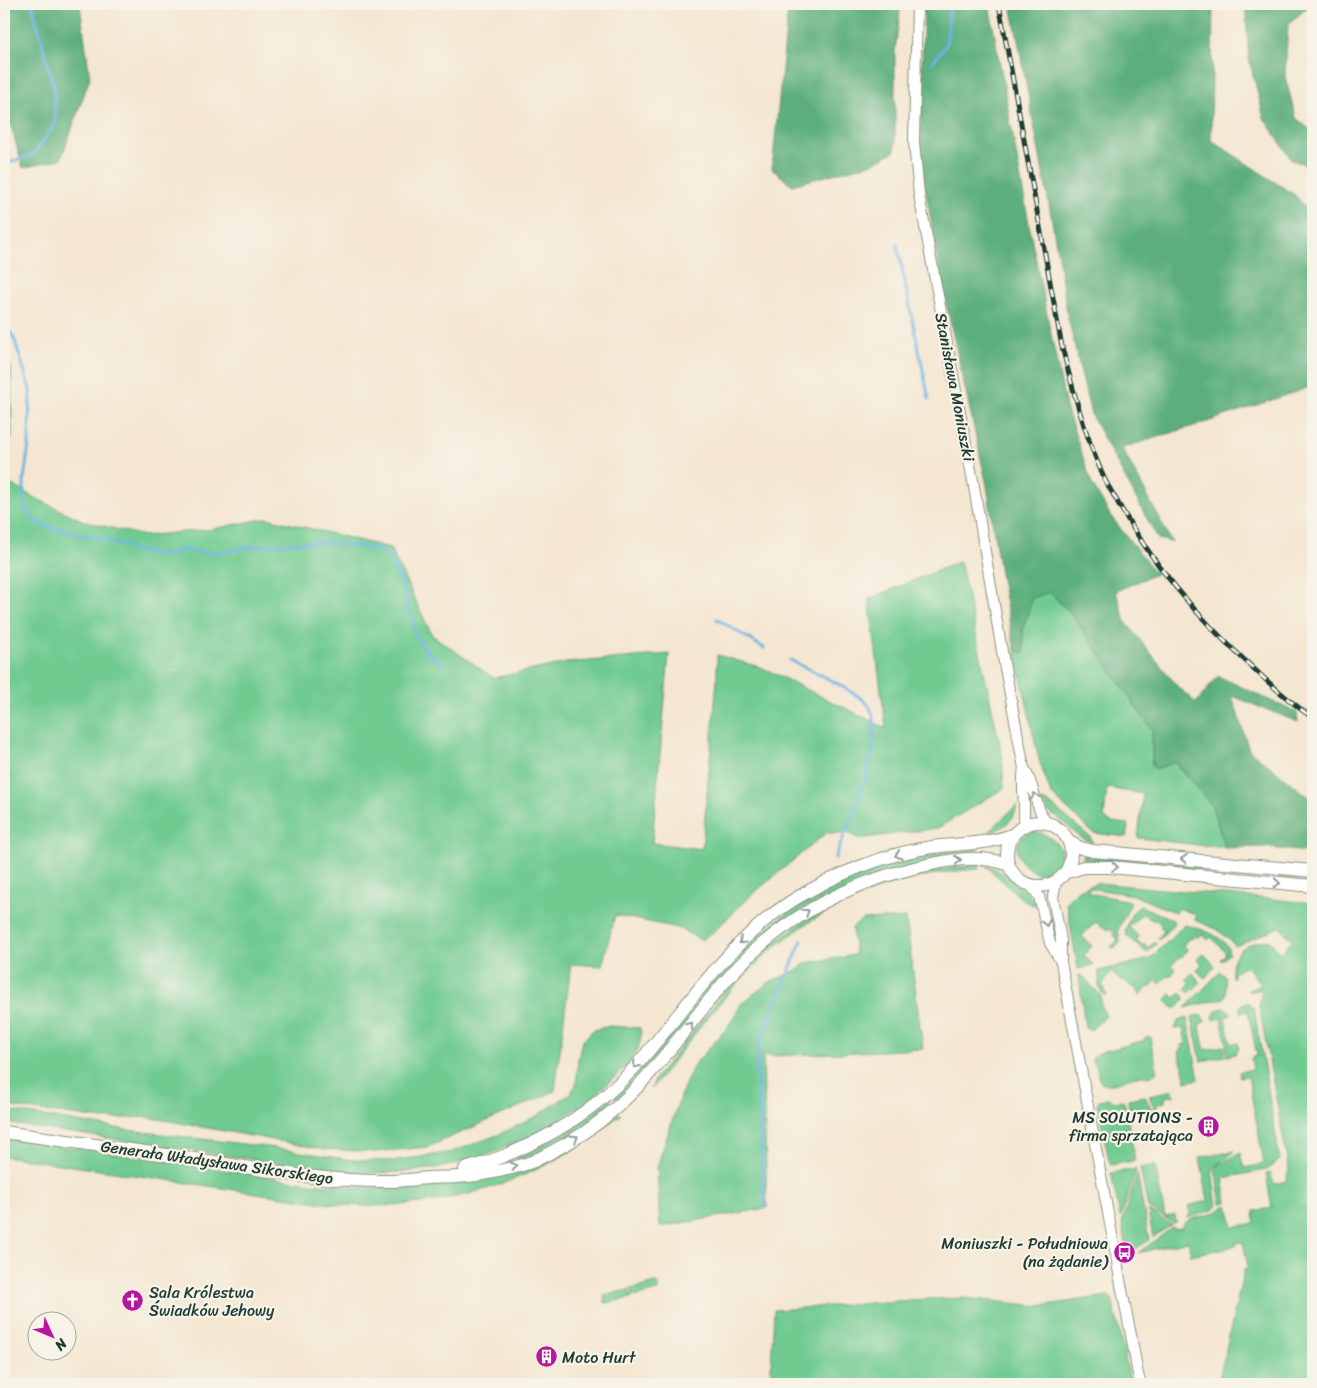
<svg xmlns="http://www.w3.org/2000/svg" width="1317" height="1388" viewBox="0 0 1317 1388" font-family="Sriracha,sans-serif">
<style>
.green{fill:#71cb91;stroke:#488462}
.forest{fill:#5caf7b;stroke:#3e7658}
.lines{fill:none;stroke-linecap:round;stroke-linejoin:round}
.stream{stroke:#6cb4e4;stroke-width:3}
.minor-casing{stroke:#8a9282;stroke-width:12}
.major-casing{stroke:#8a9282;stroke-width:14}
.minor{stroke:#fff;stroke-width:10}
.major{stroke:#fff;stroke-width:12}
.rail-casing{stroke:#1f3d34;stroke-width:5}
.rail{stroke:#f7f3e8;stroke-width:3;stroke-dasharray:9;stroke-linecap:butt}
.oneway{stroke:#8f9e9a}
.labels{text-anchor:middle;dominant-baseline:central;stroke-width:4.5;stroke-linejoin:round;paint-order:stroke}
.street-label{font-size:16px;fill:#1f3d34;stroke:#f7f3e8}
.poi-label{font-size:16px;fill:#1f3d34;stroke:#f7f3e8;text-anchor:end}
</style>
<rect width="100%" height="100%" fill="#f7f3e8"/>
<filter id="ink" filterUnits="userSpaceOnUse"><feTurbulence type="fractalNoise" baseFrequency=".02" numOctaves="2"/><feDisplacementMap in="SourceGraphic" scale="10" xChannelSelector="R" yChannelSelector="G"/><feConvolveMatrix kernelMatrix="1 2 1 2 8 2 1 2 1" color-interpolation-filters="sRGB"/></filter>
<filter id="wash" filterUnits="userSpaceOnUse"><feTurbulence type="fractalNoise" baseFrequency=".0096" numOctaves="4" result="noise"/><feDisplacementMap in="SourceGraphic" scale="20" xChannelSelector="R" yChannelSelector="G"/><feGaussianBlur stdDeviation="1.12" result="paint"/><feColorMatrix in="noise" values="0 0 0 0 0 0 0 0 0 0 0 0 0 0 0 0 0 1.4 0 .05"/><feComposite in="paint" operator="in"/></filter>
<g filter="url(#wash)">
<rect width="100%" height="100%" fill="#f4e6d0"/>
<path class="green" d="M 4,356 L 11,366 L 12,435 L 4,470 Z
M 4,480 L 33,497 L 84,521 L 144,536 L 213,529 L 267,518 L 390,548 L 432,635 L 494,678 L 566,663 L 669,654 L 652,843 L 702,849 L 717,680 L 717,655 L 763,668 L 886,728 L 869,599 L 960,561 L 1002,754 L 1004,788 L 938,828 L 858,839 L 849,833 L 826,833 L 755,892 L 713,932 L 701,940 L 678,928 L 615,915 L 602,966 L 571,964 L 555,1091 L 428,1147 L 375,1152 L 323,1149 L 147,1117 L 103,1119 L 4,1106 Z
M 1049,592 L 1071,613 L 1152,730 L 1152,766 L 1156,769 L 1175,762 L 1212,806 L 1225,848 L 1138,838 L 1143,794 L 1107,788 L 1104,817 L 1110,822 L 1128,824 L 1127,837 L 1093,833 L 1051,794 L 1039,760 L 1015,650 L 1024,653 L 1023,630 L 1032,598 Z
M 1041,801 L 1049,803 L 1090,837 L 1093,843 C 1080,839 1074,831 1064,823 C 1055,815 1045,812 1041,801 Z
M 1017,805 C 1015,822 1001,829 986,834 Z
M 1030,832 C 1045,830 1067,846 1062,863 C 1051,898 991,850 1030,832 Z
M 977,848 L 977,854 L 804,907 L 618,1100 L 614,1096 C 640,1066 665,1036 691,1006 C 708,986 725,965 744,947 C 811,886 888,856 977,848 Z
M 1083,855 L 1313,876 L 1313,881 L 1083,859 Z
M 979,865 L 979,869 C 894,874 811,908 751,969 C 714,1006 684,1049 651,1089 L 656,1077 C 686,1042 713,1003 745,969 C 807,906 892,870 979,865 Z
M 986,866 C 1000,868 1007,877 1017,885 C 1025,892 1032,895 1037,905 L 1031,904 L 1024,901 Z
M 1097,883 L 1313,903 L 1313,1384 L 1218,1384 L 1244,1270 L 1248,1267 L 1243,1242 L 1235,1243 L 1236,1246 L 1191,1255 L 1188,1241 L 1138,1253 L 1173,1227 L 1174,1229 L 1181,1228 C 1187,1216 1203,1218 1214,1213 C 1220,1211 1220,1207 1228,1205 L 1233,1227 L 1255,1223 L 1254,1211 L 1272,1208 L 1266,1173 L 1270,1172 L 1274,1184 L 1286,1181 L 1289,1169 L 1259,1006 L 1262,989 L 1249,992 L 1248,990 L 1261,985 L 1247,966 L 1233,973 L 1233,978 L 1232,977 C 1230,959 1238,946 1257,942 C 1260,941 1266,940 1269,941 C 1273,944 1277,950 1281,953 L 1292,940 L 1279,927 L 1236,946 L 1218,930 L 1195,920 L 1196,915 L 1179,908 L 1176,913 L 1133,895 L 1089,888 L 1088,893 L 1130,901 L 1130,905 L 1118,929 L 1120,942 L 1114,948 L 1111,947 L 1118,940 L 1113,935 L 1115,933 L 1109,928 L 1107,930 L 1104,927 L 1102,928 L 1096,922 L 1082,936 L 1092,946 L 1084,955 L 1093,965 L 1078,969 L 1066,902 L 1078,890 Z
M 1140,906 L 1172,919 L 1174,923 L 1160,939 L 1158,938 L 1164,931 L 1160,926 L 1162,924 L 1156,919 L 1153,921 L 1150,918 L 1149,919 L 1143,913 L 1129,927 L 1139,937 L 1136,940 L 1142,946 L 1144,944 L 1148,948 L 1155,942 L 1156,944 L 1147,953 L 1127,936 L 1125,931 L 1132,913 Z
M 906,918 L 923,1049 L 772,1056 L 763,1055 L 767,1208 L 660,1227 L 657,1167 L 681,1094 L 694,1065 L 727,1028 L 742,1003 L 768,983 L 799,969 L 805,963 L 855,955 L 852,928 L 862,920 Z
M 1184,925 C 1200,928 1219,934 1228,947 L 1229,954 L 1222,960 L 1220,959 L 1226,953 L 1211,937 L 1208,940 L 1202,934 L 1198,938 L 1196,935 L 1192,939 L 1191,938 L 1183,945 L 1188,950 L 1181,958 L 1180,957 L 1172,965 L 1176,969 L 1170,977 L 1168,976 L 1160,984 L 1156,980 L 1150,988 L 1148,987 L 1140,995 L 1133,986 L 1131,987 L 1124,980 L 1122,981 L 1111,973 L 1102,985 L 1105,988 L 1103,991 L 1107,994 L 1105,996 C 1097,990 1099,980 1099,971 L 1150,959 Z
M 1204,954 L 1215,966 L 1205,978 L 1196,970 L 1202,964 L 1197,959 Z
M 1220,972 L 1225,976 L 1226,993 L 1224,998 L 1185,1008 Z
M 1193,973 L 1200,983 L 1189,993 L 1185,989 L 1190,983 L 1186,979 Z
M 1079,975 L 1082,975 L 1101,996 L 1101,1006 L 1106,1016 L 1091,1030 L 1085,1028 Z
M 1181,993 L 1185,998 L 1177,1008 L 1173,1008 L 1165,1000 L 1171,994 L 1175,998 Z
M 1244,1003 L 1249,1003 L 1254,1008 L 1280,1160 L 1266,1170 L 1223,1178 L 1227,1202 L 1221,1203 L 1215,1170 L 1220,1164 L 1240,1153 L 1244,1168 L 1264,1164 L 1248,1076 L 1240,1077 L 1239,1072 L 1253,1069 L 1251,1058 L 1257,1056 L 1248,1011 L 1240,1013 L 1240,1006 Z
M 1224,1008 L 1230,1011 L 1231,1015 L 1225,1017 L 1231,1044 L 1238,1043 L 1239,1049 L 1235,1054 L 1227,1056 L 1225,1046 L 1227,1045 L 1221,1018 L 1214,1020 L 1213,1016 L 1217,1010 Z
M 1199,1015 L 1203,1017 L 1205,1022 L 1199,1024 L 1205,1050 L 1223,1046 L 1225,1056 L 1201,1061 L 1192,1017 Z
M 1187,1018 L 1199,1079 L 1186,1082 L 1179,1051 L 1182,1050 L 1181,1045 L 1186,1044 L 1183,1028 L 1175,1029 L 1178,1021 Z
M 610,1026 L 640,1028 C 647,1053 615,1078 598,1091 L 599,1092 C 513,1157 439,1180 331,1171 L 4,1123 L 4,1110 L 128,1130 L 268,1147 L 352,1160 L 390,1161 L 421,1157 L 452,1152 L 500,1134 L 535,1117 L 570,1094 L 576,1085 L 578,1058 L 582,1042 L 593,1030 Z
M 1146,1037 L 1151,1037 C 1150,1050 1158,1059 1156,1073 C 1147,1079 1141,1074 1132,1077 C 1119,1080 1116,1088 1101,1082 L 1098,1077 L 1098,1070 L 1092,1060 L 1093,1057 L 1101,1052 L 1142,1041 Z
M 1173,1090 L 1174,1096 L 1165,1097 L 1165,1102 L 1157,1104 L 1157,1111 L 1155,1111 L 1149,1095 Z
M 1145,1096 L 1151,1109 L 1144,1111 L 1143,1107 L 1129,1109 L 1128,1099 Z
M 1108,1098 L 1114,1102 L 1123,1100 L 1125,1105 L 1135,1160 L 1133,1161 L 1111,1165 L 1110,1164 L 1097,1104 L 1100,1100 Z
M 609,1100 L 613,1103 C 593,1119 540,1160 516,1159 L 571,1129 Z
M 619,1113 L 621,1115 C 612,1120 605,1127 597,1133 C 586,1142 574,1149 562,1156 C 493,1196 411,1212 331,1204 L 4,1156 L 4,1137 L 309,1183 L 350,1187 L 381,1188 L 505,1173 Z
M 1235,1151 L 1214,1168 L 1212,1171 L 1217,1207 L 1213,1210 L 1187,1218 L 1190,1214 L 1188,1206 L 1208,1201 L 1200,1157 Z
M 1155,1165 L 1165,1217 L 1175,1215 L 1176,1222 L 1173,1223 L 1148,1208 L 1140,1168 Z
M 1136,1169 L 1121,1217 L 1120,1217 L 1111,1173 Z
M 1137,1173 L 1149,1240 L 1128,1254 L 1122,1223 Z
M 1148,1211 L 1172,1225 L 1153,1237 Z
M 656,1283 L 658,1284 L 658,1291 L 633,1297 L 631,1289 Z
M 629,1290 L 631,1298 L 605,1303 L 604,1295 Z
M 1108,1296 L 1112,1299 L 1131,1384 L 770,1384 L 774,1310 L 925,1299 L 965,1298 L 1039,1306 Z"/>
<path class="forest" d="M 4,4 L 80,4 L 90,78 L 61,159 L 23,168 L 4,102 Z
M 780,4 L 901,4 L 895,51 L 895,151 L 874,163 L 792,185 L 772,169 L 788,9 Z
M 924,4 L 989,4 L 1033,246 L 1066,407 L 1092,484 L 1110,515 L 1156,574 L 1116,591 L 1125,621 L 1178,687 L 1196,703 L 1218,676 L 1297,713 L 1298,722 L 1232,696 L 1249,750 L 1313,800 L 1313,853 L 1263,847 L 1225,848 L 1212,806 L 1176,762 L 1156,769 L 1152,766 L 1152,730 L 1071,613 L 1049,592 L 1032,598 L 1023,630 L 1024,653 L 1015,650 L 1000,574 L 987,486 L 942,286 L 921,162 L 921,89 Z
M 1011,4 L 1213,4 L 1211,140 L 1296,196 L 1313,219 L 1313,386 L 1210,421 L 1122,448 L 1172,542 L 1158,539 L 1091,415 L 1068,318 L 1051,215 Z
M 1245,4 L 1311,4 L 1288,25 L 1285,76 L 1296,118 L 1313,132 L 1313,167 L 1292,160 L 1264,118 L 1249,59 Z"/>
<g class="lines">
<path class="stream" d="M 932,63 L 946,45 L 950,4
M 4,164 L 33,155 L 55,124 L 54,88 L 32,4
M 897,244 L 929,399
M 4,323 L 14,338 L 30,389 L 29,444 L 24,479 L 24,505 L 32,518 L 44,526 L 97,538 L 140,551 L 165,556 L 182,550 L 216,553 L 257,546 L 314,542 L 373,548 L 389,556 L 404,588 L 415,633 L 426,651 L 443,665
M 717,619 L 764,648
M 790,660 C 806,668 860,692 869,706 C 890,739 848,824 835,858
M 764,1206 L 757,1058 L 760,1041 L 802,940"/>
</g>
</g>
<g filter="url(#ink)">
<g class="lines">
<defs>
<path id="minor" d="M 917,4 L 914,142 L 919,195 L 973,481 L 1004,663 L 1024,768 C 1035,785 1034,806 1046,822
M 1023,826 C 1027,806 1020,788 1024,768
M 1056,882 L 1053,897 L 1061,940 L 1061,962 L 1117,1261 C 1121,1290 1128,1317 1133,1346 C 1136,1359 1136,1372 1141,1384
M 1030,885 L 1039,896 L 1050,943 L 1061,962"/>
<path id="major" d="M1007 854a32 32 0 1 1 64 0a32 32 0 1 1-64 0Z
M 1069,842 L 1081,848 L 1093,851 L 1313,871
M 1067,872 L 1084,867 L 1110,867 L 1313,886
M 4,1132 C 65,1141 126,1149 188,1158 C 254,1168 321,1182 389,1181 C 402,1181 415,1179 428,1178 C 438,1177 447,1178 457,1177 C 478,1176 514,1169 534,1161 C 545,1156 557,1149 568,1143 C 638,1103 677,1036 728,978 C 777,922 843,885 914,868 C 943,861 980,853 1009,865
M 465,1169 C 529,1151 589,1117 634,1068 C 686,1010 727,941 795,899 C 836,874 885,854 932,847 C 960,843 988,845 1014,834"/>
</defs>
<use href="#minor" class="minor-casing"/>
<use href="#major" class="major-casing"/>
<use href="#minor" class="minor"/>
<use href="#major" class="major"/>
<defs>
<path id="rail" d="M 999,4 L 1062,347 C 1073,390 1084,432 1102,473 C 1106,484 1113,493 1118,503 C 1153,565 1200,620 1252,667 C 1271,685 1291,703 1313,718"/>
</defs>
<use href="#rail" class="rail-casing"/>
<use href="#rail" class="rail"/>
</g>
<defs><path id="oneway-chevron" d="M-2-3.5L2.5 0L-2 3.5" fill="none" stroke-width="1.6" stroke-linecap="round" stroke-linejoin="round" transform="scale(1.25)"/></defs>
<g class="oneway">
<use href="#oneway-chevron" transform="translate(1035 796) rotate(-104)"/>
<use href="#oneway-chevron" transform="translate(898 855) rotate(164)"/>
<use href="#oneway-chevron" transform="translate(1184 859) rotate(-175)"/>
<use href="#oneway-chevron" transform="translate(958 860) rotate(-6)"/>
<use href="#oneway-chevron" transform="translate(1115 867) rotate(5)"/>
<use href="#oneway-chevron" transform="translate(1277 883) rotate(5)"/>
<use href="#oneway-chevron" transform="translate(806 912) rotate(-33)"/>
<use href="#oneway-chevron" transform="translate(1046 923) rotate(78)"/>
<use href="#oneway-chevron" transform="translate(742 941) rotate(137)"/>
<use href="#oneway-chevron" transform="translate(690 1025) rotate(-52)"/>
<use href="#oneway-chevron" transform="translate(636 1065) rotate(131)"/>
<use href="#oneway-chevron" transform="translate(575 1138) rotate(-33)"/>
<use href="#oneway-chevron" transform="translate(514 1166) rotate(-15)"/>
</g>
</g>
<defs>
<symbol id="building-disc" viewBox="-11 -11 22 22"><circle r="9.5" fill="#b5179e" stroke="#f7f3e8"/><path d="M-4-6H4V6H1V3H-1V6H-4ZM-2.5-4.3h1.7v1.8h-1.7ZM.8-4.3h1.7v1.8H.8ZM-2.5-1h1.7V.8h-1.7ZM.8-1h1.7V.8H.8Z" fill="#fff"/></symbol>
<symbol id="bus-disc" viewBox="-11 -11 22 22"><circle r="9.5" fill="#b5179e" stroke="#f7f3e8"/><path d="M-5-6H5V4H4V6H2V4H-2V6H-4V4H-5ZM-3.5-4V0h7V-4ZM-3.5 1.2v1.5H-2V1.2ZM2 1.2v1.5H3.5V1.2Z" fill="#fff"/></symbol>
<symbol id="church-disc" viewBox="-11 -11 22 22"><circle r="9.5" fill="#b5179e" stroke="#f7f3e8"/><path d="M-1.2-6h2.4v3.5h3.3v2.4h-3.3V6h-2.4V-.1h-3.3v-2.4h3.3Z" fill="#fff"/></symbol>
</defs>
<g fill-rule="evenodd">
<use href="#building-disc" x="1196" y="1114" width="25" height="25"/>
<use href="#bus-disc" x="1112" y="1240" width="25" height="25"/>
<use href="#church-disc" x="120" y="1288" width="25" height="25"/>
<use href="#building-disc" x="534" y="1344" width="25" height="25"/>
</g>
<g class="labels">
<g class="street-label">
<text transform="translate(955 387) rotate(79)">Stanisława Moniuszki</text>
<text transform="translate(217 1162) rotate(8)">Generała Władysława Sikorskiego</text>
</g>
<g class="poi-label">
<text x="1193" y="1117">MS SOLUTIONS -<tspan x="1193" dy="18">firma sprzatająca</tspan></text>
<text x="1108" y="1243">Moniuszki - Południowa<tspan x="1108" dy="18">(na żądanie)</tspan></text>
<text x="149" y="1292" text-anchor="start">Sala Królestwa<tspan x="149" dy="18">Świadków Jehowy</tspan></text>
<text x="562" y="1357" text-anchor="start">Moto Hurt</text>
</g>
</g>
<rect width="1317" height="1388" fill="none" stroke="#f7f3e8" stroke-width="20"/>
<g transform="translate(52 1336) rotate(134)"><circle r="24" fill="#f7f3e8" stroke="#a1aaa0"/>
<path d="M0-4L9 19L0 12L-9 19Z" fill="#b5179e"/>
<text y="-8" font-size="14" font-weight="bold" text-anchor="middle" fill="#1f3d34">N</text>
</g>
</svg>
